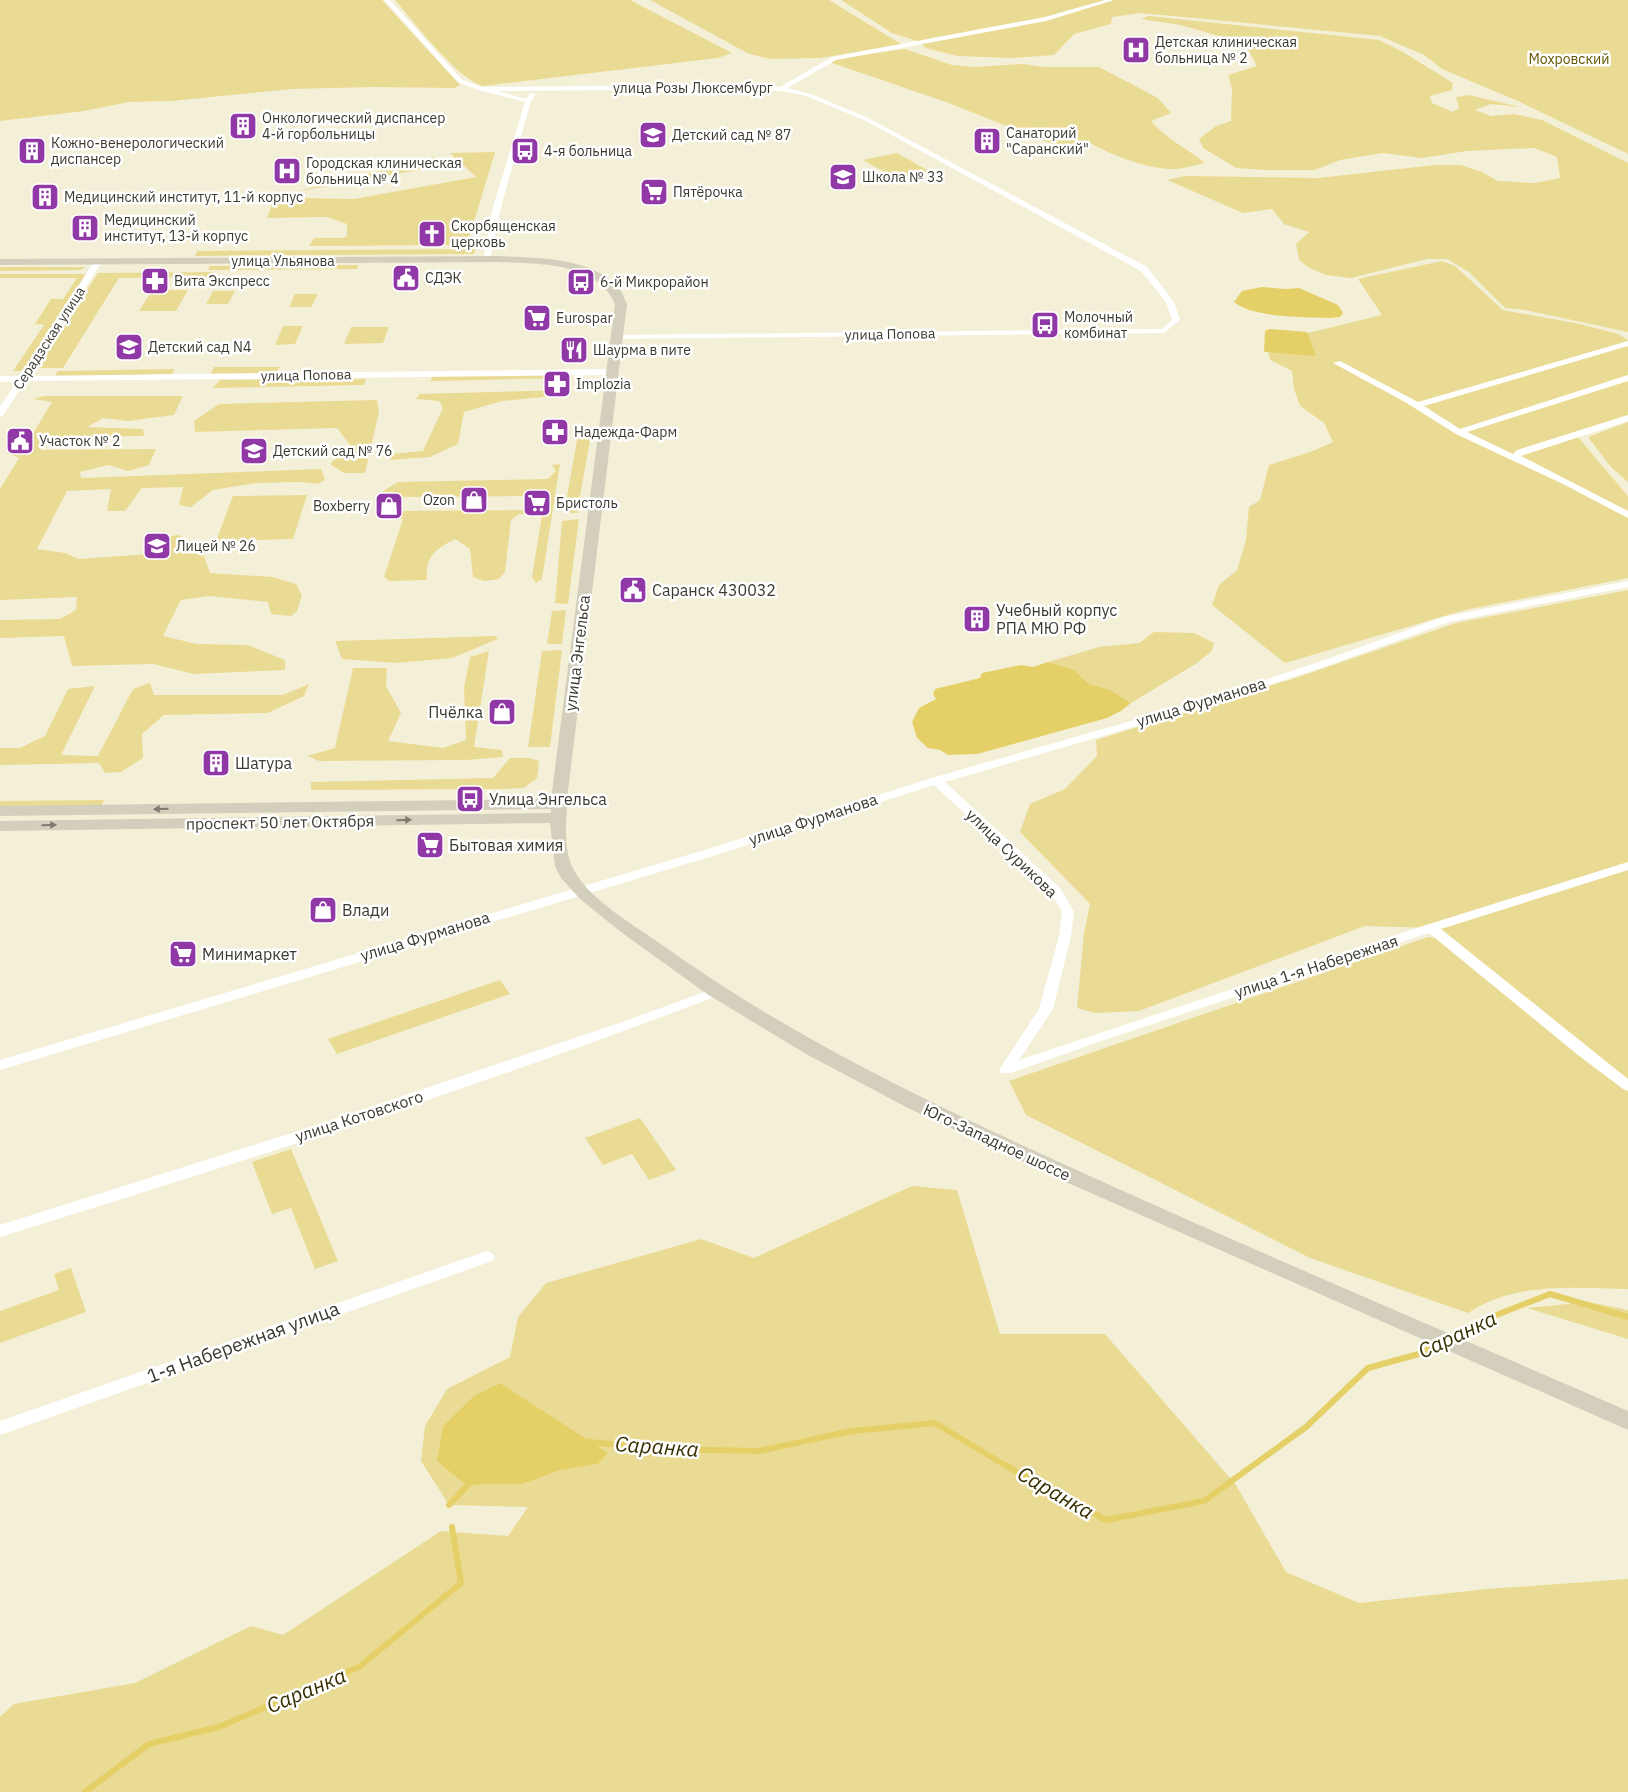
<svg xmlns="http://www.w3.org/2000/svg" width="1628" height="1792" viewBox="0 0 1628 1792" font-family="'IBM Plex Sans',sans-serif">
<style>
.green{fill:#eadb94;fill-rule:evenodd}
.water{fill:#e5d067}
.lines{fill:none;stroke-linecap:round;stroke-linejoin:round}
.stream{stroke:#e5d067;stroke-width:6}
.minor{fill:#fff;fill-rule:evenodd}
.secondary{fill:#d3cfbc;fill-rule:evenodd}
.oneway{fill:#7f7c6f}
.labels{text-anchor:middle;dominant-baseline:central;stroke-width:5;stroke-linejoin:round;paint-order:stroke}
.far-poi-label{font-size:14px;fill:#3b3930;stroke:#fff;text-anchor:start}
.far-park-label{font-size:14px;fill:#635500;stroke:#fff}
.far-street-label{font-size:14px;fill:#3b3930;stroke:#fff}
.poi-label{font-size:16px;fill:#3b3930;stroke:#fff;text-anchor:start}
.street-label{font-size:16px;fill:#3b3930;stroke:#fff}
.near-street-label{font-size:19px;fill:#3b3930;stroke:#fff}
.near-water-label{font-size:21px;font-style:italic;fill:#382f00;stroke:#fff}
</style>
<rect width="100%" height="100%" fill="#f4f0d8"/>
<path class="green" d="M 0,0 L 382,0 L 460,85 L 455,88 L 373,87 L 292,89 L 172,101 L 129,102 L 84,111 L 0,121 Z
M 395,0 L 630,0 L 732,53 L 718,58 L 483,86 C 457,79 413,21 395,0 Z
M 650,0 L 829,0 L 901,44 L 821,58 L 771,59 L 749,54 Z
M 841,0 L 1628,0 L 1628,154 L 1520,102 L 1442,69 L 1424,55 L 1380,36 L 1141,13 L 1112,17 L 1111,24 L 1074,34 L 1054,55 L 1011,58 L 957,56 L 926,48 L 920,42 L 892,33 Z
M 1149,16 L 1379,40 L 1403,52 L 1453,83 L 1452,90 L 1430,96 L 1432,103 L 1453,112 L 1459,108 L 1456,97 L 1469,95 L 1520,107 L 1491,104 L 1475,110 L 1491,116 L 1514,114 L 1542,120 L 1628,163 L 1628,332 L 1525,310 L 1505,308 L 1469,272 L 1447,259 L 1427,259 L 1351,278 L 1326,275 L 1308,267 L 1299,260 L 1296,244 L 1309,232 L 1284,224 L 1272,209 L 1243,213 L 1167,180 L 1185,176 L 1318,178 L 1435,165 L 1461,165 L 1482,172 L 1498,181 L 1535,183 L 1560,178 L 1557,157 L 1534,148 L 1467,151 L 1422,158 L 1383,153 L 1340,160 L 1315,170 L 1265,170 L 1236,168 L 1203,148 L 1199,139 L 1216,126 L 1231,121 L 1232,89 L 1228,75 L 1257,66 L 1248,49 L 1230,39 L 1180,25 L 1141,19 Z
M 905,49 L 952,65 L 974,67 L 1023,64 L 1044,67 L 1099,67 L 1158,98 L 1171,113 L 1151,121 C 1166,139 1187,148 1205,163 C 1194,165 1181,170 1170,169 C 1145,168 1109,154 1088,142 L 1065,149 L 946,102 L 832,63 L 835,59 Z
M 495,152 L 467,245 L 309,246 L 314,238 L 343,238 L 347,236 L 347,224 L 327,217 L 267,218 L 272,204 L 303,198 L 354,199 L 476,177 L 450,153 Z
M 897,153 L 931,172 L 897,179 L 863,160 Z
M 435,157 L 447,165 L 295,192 Z
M 476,249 L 474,254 L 195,256 L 197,251 Z
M 1442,261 L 1455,266 L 1503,310 L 1580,324 L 1618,334 L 1628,340 L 1628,417 L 1577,436 L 1628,496 L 1628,578 L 1465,610 L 1285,663 L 1212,605 L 1219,585 L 1237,570 L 1246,540 L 1249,507 L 1260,500 L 1269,465 L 1313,451 L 1333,442 L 1324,423 L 1300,406 L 1294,389 L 1292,371 L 1270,360 L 1267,343 L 1382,315 L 1358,279 Z
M 358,265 L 357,269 L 208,270 L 210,266 Z
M 0,267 L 85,267 L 81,270 L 0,271 Z
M 214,272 L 211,277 L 119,278 L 63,368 L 36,368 L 98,273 Z
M 0,274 L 86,274 L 25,371 L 13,371 L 44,325 L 35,324 L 51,299 L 63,299 L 77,278 L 0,278 Z
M 152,290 L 188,290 L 176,311 L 139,311 Z
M 213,291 L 235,291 L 228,304 L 206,304 Z
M 295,294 L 318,294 L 311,307 L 289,307 Z
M 283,326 L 303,326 L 295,344 L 275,345 Z
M 351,327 L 389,327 L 383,343 L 344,344 Z
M 214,367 L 280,367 L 276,373 L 211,374 Z
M 174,369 L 172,374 L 54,377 L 58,371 Z
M 562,374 L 561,378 L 431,381 L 432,375 Z
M 366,379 L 364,385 L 213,388 L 220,380 Z
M 568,390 L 563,395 L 502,401 L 464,412 L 458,444 L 430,457 L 390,460 L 391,454 L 423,451 L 443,408 L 439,401 L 416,399 L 420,394 Z
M 44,396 L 183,396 L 174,415 L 128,421 L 103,418 L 87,427 L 143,429 L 144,436 L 66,437 L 44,443 L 41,450 L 156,449 L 149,465 L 128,471 L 109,465 L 80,472 L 81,478 L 321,469 L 325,480 L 318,484 L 301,482 L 256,483 L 213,490 L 191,507 L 179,505 L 183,487 L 142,488 L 125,511 L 107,511 L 111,489 L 67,491 L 37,549 L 65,553 L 79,559 L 149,554 L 159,537 L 179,535 L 203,553 L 210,573 L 272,577 L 296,584 L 302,596 L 297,611 L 291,616 L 271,614 L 268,602 L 209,596 L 181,600 L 163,636 L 197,644 L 248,645 L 285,660 L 285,670 L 194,674 L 153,664 L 72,666 L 64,636 L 0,638 L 0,620 L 60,619 L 76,610 L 77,597 L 0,600 L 0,489 L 19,458 L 6,453 L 25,447 L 52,402 L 33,399 Z
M 377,400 L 379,412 L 365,473 L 344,473 L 330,464 L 350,445 L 337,428 L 195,432 L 194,421 L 219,404 Z
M 1628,422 L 1628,482 L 1611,467 L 1588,437 Z
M 579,429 L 592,429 L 577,513 L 564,513 Z
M 560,464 L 542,579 L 536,583 L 532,577 L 542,515 L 519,514 L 511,520 L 505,572 L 499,579 L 484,581 L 473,577 L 470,549 L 455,539 C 436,549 425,556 427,580 L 390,581 L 384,577 L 403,519 L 378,516 L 381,511 L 534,510 L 544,508 L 546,496 L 389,497 L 383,491 L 398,482 L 548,479 L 556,471 L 552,465 Z
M 307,495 L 293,539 L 216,541 L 233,496 Z
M 579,519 L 568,604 L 555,603 L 562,521 Z
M 1628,590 L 1628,1086 L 1431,928 L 1365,926 L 1139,1011 L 1095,1013 L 1077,1008 L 1084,933 L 1090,904 L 1020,832 L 1030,804 L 1065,789 L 1097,756 L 1096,740 L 1301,676 L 1456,623 Z
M 566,610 L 562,644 L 547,644 L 552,611 Z
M 1154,632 L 1194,633 L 1214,643 L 1212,651 L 1194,665 L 1131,703 L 1122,697 L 1089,684 L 1074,670 L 1048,662 L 1099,647 L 1139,643 Z
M 495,636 L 498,639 L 452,658 L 396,663 L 342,659 L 335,641 Z
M 562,650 L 550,747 L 528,747 L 542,651 Z
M 489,651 L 474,747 L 502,750 L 503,757 L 466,760 L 319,761 L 307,756 L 335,748 L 353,668 L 387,668 L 386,686 L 401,713 L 388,741 L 443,748 L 466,740 L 464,688 L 470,657 Z
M 150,683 L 154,695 L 283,695 L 309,684 L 304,696 L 268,713 L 164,715 L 142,734 L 143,758 L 121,772 L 105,773 L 99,763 L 0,765 L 0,748 L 20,748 L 45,736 L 68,689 L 95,686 L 61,755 L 98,756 L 133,689 Z
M 510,758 L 529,758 L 539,761 L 537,778 L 524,788 L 502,789 L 311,790 L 311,782 L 493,778 Z
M 104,800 L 101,807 L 0,808 L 0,801 Z
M 1428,937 L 1436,938 L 1628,1091 L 1628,1289 C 1572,1288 1517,1281 1468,1313 L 1310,1258 L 1026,1115 L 1009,1081 Z
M 500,980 L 510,994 L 337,1054 L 328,1039 Z
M 640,1118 L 676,1170 L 649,1180 L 632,1154 L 603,1165 L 585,1138 Z
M 291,1149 L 338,1261 L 315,1269 L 291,1208 L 272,1214 L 252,1162 Z
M 912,1186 L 957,1190 L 1000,1334 L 1105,1334 L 1236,1485 L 1286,1572 L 1359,1603 L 1487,1589 L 1628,1579 L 1628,1792 L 0,1792 L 0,1717 L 14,1704 L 135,1683 L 251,1626 L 283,1635 L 441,1531 L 508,1536 L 528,1507 L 449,1505 L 421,1461 L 425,1426 L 447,1389 L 510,1357 L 518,1317 L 546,1283 L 701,1239 L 754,1258 ZM 500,1383 L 607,1454 L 598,1464 L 558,1471 L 523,1484 L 466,1485 Z
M 71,1268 L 86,1312 L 0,1343 L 0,1311 L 59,1290 L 54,1274 Z
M 1588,1302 L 1628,1310 L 1628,1339 L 1527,1308 Z"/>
<path class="water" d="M 1262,287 L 1286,289 L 1299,288 L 1338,305 L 1343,313 L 1340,317 L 1330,318 C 1305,317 1253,318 1234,302 L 1242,291 Z
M 1269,329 L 1307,332 L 1316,356 L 1264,352 L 1265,331 Z
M 1048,662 L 1074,670 L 1089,684 L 1112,691 L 1131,703 L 1121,711 L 1107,718 L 977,754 L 948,755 L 940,750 L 928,748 L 917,738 L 912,722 L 919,708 L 936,699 L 933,694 L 935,689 L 980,678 L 982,673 L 1021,665 L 1033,667 Z
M 500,1383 L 608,1453 L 598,1464 L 558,1471 L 523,1484 L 466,1485 L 437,1461 L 443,1426 L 474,1396 Z"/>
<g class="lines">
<path class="stream" d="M 1447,1338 L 1481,1321 L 1550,1294 L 1628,1317
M 580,1441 L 660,1449 L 759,1451 L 852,1431 L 935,1423 L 1003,1464 L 1106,1520 L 1204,1501 L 1306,1427 L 1368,1368 L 1422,1353 L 1438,1343
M 449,1505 L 471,1482
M 85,1792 L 149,1744 L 219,1727 L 359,1667 L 461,1583 L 452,1527"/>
<path class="minor" d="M 384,0 L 390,0 L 462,80 L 483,87 L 732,85 L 780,87 L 832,57 L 1045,17 L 1105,0 L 1114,0 L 1046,21 L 836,60 L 787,88 L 811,94 L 870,119 L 1147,267 L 1174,302 L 1180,320 L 1164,333 L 613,339 L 612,337 L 616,335 L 1162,329 L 1172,320 L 1166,302 L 1141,271 L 866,121 L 807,96 L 781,91 L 732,89 L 497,91 L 526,99 L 531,93 L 536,94 L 531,101 L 501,207 L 490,259 L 483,261 L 493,207 L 525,102 L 479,90 L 458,82 Z
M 95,260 L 102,262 L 29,376 L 611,369 L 615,372 L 611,375 L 25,381 L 3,416 L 0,417 L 0,407 L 17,381 L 0,382 L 0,376 L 20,376 Z
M 1628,341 L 1628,346 L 1424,406 L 1460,429 L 1628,375 L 1628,381 L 1467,432 L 1513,454 L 1517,450 L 1628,415 L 1628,421 L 1521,456 L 1628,511 L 1628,518 L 1561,483 L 1456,434 L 1405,402 L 1333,363 L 1340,361 L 1418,402 Z
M 1628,581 L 1628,587 L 1449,622 L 1327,666 L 1202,707 L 945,782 L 1061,889 L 1074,912 L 1071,936 L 1053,1009 L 1019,1060 L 1426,925 L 1628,862 L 1628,870 L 1441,929 L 1628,1079 L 1628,1091 L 1623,1089 L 1578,1055 L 1429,933 L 1104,1040 L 1011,1073 L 1001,1073 L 999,1070 L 1039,1009 L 1059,936 L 1062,912 L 1052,894 L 934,785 L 716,855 L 0,1070 L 0,1060 L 708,849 L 932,778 L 1194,703 L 1319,662 L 1443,617 Z
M 715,988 L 720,989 L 722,992 L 720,995 C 484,1085 242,1162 0,1237 L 0,1225 L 314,1126 L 631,1019 Z
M 487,1251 L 492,1253 L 495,1257 L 492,1261 L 0,1435 L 0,1421 Z"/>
<path class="secondary" d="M 497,256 C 535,258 589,256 618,287 C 622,291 624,298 627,304 L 568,791 C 567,815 561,849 575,872 C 592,902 639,928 668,949 C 806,1047 959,1117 1112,1186 C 1283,1263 1456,1336 1628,1411 L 1628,1430 L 1066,1182 L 908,1108 L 806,1054 L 707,994 L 621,932 L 580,899 L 561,878 L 555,866 L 550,823 L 0,831 L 0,821 L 551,813 L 551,809 L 0,816 L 0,806 L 551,799 L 615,304 C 597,261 537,264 497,262 L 0,265 L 0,259 Z"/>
</g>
<defs><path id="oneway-solid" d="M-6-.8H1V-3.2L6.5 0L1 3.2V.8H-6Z" transform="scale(1.25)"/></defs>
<g class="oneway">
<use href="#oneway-solid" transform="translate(161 809) rotate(179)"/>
<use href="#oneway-solid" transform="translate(404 820) rotate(-1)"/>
<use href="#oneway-solid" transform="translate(49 825) rotate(-1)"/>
</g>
<defs>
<symbol id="hospital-square" viewBox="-11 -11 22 22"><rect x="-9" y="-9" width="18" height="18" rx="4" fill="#9039a6" stroke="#fff"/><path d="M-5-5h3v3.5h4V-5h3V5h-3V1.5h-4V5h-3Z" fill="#fff"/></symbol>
<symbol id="building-square" viewBox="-11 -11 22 22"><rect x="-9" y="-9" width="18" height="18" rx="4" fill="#9039a6" stroke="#fff"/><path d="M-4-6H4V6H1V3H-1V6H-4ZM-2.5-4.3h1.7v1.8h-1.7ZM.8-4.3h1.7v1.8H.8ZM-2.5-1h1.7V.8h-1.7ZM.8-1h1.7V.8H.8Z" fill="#fff"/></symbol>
<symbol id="school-square" viewBox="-11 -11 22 22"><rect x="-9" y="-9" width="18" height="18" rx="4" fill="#9039a6" stroke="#fff"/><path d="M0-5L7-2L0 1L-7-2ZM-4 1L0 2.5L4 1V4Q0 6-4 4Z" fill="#fff"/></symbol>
<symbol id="bus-square" viewBox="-11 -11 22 22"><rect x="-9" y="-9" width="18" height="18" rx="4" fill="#9039a6" stroke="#fff"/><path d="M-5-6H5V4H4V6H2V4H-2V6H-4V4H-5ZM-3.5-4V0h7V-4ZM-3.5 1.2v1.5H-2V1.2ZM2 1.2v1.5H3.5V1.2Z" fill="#fff"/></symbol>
<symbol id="supermarket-square" viewBox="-11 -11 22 22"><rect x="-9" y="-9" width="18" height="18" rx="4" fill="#9039a6" stroke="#fff"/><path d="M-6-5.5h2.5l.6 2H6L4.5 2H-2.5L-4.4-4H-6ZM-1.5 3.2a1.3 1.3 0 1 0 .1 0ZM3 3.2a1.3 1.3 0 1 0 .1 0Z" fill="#fff"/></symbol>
<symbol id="church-square" viewBox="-11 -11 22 22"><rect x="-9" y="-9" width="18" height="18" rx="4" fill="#9039a6" stroke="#fff"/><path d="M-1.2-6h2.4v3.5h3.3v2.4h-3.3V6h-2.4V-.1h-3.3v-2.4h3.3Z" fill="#fff"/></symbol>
<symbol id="civic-square" viewBox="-11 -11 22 22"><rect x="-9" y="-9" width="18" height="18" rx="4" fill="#9039a6" stroke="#fff"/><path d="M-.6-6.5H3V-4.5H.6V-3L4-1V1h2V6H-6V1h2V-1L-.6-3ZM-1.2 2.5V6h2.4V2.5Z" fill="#fff"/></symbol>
<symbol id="pharmacy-square" viewBox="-11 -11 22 22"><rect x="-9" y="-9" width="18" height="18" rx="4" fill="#9039a6" stroke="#fff"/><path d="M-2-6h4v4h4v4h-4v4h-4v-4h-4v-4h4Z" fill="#fff"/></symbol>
<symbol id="restaurant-square" viewBox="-11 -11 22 22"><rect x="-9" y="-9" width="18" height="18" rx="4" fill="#9039a6" stroke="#fff"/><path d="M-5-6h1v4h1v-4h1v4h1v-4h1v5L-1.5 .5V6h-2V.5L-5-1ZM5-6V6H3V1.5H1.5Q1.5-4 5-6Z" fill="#fff"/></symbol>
<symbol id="shop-square" viewBox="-11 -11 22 22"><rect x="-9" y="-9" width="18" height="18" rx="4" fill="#9039a6" stroke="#fff"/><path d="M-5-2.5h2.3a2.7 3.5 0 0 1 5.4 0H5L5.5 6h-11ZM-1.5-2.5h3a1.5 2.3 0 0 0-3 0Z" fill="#fff"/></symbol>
</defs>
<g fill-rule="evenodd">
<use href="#hospital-square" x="1120" y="34" width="32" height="32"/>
<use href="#building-square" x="227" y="110" width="32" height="32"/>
<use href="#school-square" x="637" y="119" width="32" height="32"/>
<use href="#building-square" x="971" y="125" width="32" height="32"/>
<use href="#building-square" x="16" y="135" width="32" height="32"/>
<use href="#bus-square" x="509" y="135" width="32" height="32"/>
<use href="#hospital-square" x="271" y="155" width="32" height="32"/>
<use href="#school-square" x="827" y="161" width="32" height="32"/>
<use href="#supermarket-square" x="638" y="176" width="32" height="32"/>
<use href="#building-square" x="29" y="181" width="32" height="32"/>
<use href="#building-square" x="69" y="212" width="32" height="32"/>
<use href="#church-square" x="416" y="218" width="32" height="32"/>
<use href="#civic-square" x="390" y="262" width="32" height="32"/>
<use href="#pharmacy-square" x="139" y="265" width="32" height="32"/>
<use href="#bus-square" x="565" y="266" width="32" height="32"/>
<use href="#supermarket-square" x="521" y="302" width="32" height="32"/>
<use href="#bus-square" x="1029" y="309" width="32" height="32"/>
<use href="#school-square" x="113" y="331" width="32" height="32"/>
<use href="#restaurant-square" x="558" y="334" width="32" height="32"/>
<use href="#pharmacy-square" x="541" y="368" width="32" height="32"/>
<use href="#pharmacy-square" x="539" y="416" width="32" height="32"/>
<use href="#civic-square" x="4" y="425" width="32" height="32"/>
<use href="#school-square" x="238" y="435" width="32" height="32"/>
<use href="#shop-square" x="458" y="484" width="32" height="32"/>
<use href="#supermarket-square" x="521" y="487" width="32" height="32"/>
<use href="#shop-square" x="373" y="490" width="32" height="32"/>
<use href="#school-square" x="141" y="530" width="32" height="32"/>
<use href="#civic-square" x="617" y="574" width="32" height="32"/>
<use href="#building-square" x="961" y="603" width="32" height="32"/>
<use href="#shop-square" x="486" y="696" width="32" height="32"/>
<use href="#building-square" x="200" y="747" width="32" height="32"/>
<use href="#bus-square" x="454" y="783" width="32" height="32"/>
<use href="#supermarket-square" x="414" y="829" width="32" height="32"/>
<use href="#shop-square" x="307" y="894" width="32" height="32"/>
<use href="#supermarket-square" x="167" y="938" width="32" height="32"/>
</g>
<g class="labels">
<g class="far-poi-label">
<text x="1155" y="42">Детская клиническая<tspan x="1155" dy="16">больница № 2</tspan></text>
<text x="262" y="118">Онкологический диспансер<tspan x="262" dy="16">4-й горбольницы</tspan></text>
<text x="1006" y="133">Санаторий<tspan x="1006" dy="16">"Саранский"</tspan></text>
<text x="672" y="135">Детский сад № 87</text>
<text x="51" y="143">Кожно-венерологический<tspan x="51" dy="16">диспансер</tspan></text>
<text x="544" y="151">4-я больница</text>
<text x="306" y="163">Городская клиническая<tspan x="306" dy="16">больница № 4</tspan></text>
<text x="862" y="177">Школа № 33</text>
<text x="673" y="192">Пятёрочка</text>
<text x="64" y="197">Медицинский институт, 11-й корпус</text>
<text x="104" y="220">Медицинский<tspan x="104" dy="16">институт, 13-й корпус</tspan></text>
<text x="451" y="226">Скорбященская<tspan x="451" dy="16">церковь</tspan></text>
<text x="425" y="278">СДЭК</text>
<text x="174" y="281">Вита Экспресс</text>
<text x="600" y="282">6-й Микрорайон</text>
<text x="1064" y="317">Молочный<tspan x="1064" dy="16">комбинат</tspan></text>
<text x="556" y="318">Eurospar</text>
<text x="148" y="347">Детский сад N4</text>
<text x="593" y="350">Шаурма в пите</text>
<text x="576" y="384">Implozia</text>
<text x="574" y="432">Надежда-Фарм</text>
<text x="39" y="441">Участок № 2</text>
<text x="273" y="451">Детский сад № 76</text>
<text x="455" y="500" text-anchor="end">Ozon</text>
<text x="556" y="503">Бристоль</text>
<text x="370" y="506" text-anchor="end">Boxberry</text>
<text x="176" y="546">Лицей № 26</text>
</g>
<g class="far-park-label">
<text x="1569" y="59">Мохровский</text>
</g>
<g class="far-street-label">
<text x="693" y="88">улица Розы Люксембург</text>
<text x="283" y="261">улица Ульянова</text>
<text transform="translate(890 334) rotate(-1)">улица Попова</text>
<text transform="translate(49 338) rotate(-57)">Серадзская улица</text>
<text transform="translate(306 375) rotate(-1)">улица Попова</text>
</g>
<g class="poi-label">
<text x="652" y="590">Саранск 430032</text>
<text x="996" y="610">Учебный корпус<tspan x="996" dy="18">РПА МЮ РФ</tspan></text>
<text x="483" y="712" text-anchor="end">Пчёлка</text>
<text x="235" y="763">Шатура</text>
<text x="489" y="799">Улица Энгельса</text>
<text x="449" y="845">Бытовая химия</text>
<text x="342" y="910">Влади</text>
<text x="202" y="954">Минимаркет</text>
</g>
<g class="street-label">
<text transform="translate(577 653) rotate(-83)">улица Энгельса</text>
<text transform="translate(1201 702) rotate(-17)">улица Фурманова</text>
<text transform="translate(813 819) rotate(-18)">улица Фурманова</text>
<text transform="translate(280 822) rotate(-1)">проспект 50 лет Октября</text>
<text transform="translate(1012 853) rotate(44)">улица Сурикова</text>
<text transform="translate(425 936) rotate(-17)">улица Фурманова</text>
<text transform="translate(1316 966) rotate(-18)">улица 1-я Набережная</text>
<text transform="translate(359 1116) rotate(-18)">улица Котовского</text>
<text transform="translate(997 1142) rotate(25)">Юго-Западное шоссе</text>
</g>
<g class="near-street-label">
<text transform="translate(243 1342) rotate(-20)">1-я Набережная улица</text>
</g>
<g class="near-water-label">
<text transform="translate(1457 1334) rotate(-25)">Саранка</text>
<text transform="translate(657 1446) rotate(4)">Саранка</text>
<text transform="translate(1056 1492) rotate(30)">Саранка</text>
<text transform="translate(306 1690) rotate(-23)">Саранка</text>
</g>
</g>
</svg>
